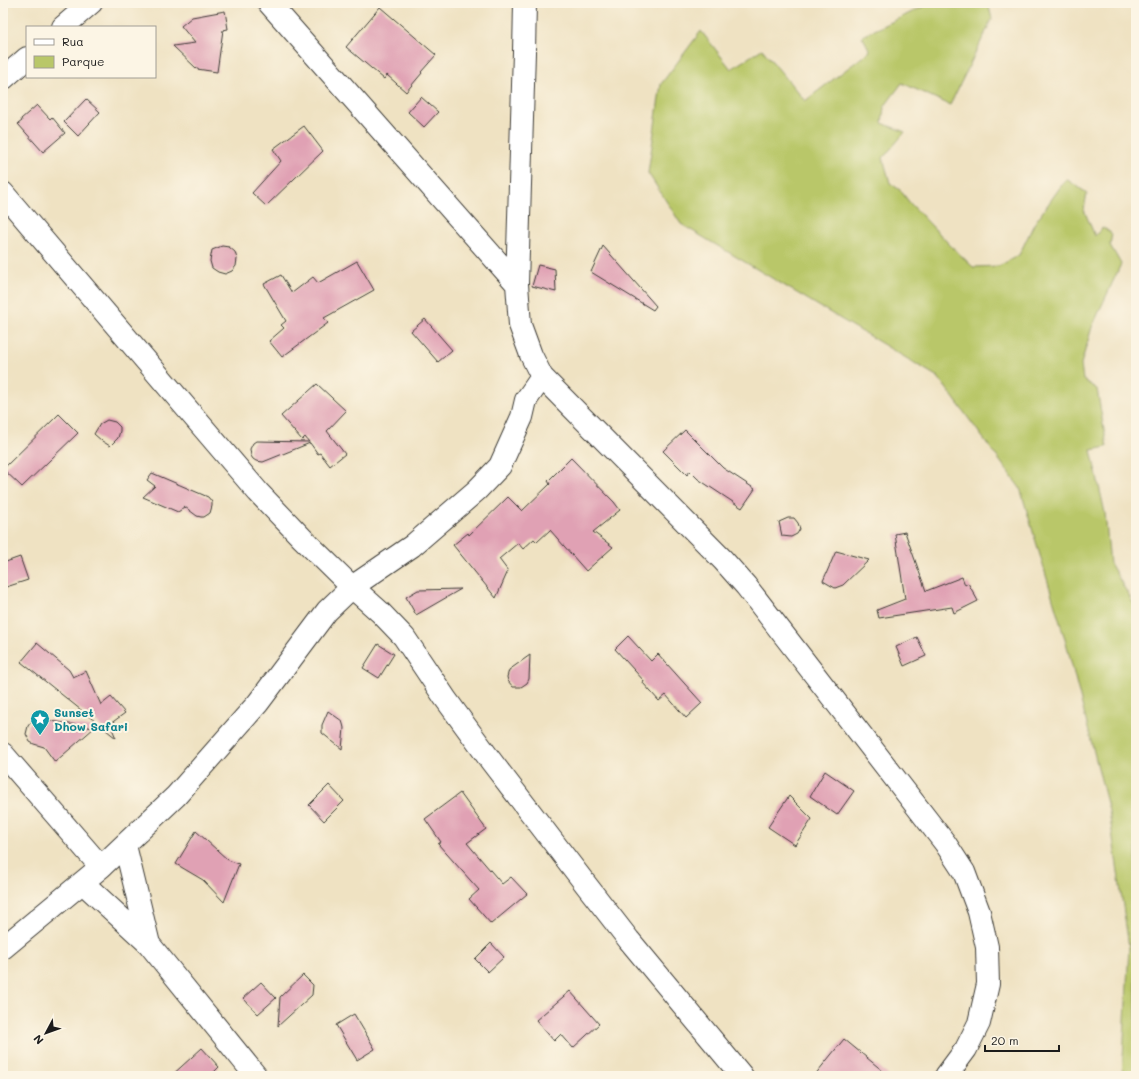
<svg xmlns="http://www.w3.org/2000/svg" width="1139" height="1079" viewBox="0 0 1139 1079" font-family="Mali,sans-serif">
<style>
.green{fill:#b9c769;stroke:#6a7242}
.building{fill:#e0a1b4}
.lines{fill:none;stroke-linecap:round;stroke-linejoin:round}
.minor-casing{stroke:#3c3a35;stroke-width:24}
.minor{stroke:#fff;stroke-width:22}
.labels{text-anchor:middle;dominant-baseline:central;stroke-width:4;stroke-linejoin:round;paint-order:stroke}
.culture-label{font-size:12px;font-weight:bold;fill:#0d838f;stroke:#fcf5e5;text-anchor:start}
</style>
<rect width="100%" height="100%" fill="#fcf5e5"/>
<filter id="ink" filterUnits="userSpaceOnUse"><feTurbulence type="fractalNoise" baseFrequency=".025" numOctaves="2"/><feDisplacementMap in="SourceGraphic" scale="8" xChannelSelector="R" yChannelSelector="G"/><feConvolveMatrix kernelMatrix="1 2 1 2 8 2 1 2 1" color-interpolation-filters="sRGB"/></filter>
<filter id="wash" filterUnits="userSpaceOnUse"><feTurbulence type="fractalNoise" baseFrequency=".012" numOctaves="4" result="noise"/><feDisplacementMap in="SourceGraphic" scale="16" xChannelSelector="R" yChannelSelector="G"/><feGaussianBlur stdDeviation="0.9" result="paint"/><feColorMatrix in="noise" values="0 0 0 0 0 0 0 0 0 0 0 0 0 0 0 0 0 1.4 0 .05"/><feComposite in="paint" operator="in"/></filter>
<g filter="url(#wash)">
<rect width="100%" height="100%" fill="#efe2c2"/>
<path class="green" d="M 931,3 L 988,3 L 992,19 L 950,105 L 902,83 L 884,107 L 882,123 L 905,132 L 883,158 L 890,183 L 900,190 L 910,203 L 949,244 L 973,267 L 999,266 L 1019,255 L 1034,224 L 1066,179 L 1087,193 L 1084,210 L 1095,236 L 1103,227 L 1112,234 L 1110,245 L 1121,264 L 1092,327 L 1081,364 L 1083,380 L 1097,389 L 1107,447 L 1091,450 L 1105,513 L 1110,563 L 1136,608 L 1136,1076 L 1122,1076 L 1129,947 L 1109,811 L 1067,646 L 1020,488 L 938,377 L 681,224 L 648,173 L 661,84 L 701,31 L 731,69 L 762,49 L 805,101 L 870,51 L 862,36 Z"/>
<g id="blocks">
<path class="building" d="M 380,7 L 436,55 L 421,72 L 422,73 L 406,92 L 387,75 L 384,79 L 346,47 Z
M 225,11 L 228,29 L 223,30 L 217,72 L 197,69 L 173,46 L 195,43 L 181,26 L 192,17 Z
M 421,97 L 438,112 L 424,127 L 408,112 Z
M 86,99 L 100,112 L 78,136 L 64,122 Z
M 37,105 L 50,119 L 52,117 L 65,133 L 43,152 L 18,124 L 22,121 L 21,119 Z
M 304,126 L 323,151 L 266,206 L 252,193 L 281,161 L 273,149 Z
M 222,246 L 229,247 L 235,252 L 237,259 L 236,266 L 232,271 L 225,274 L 218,272 L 212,268 L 210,261 L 212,250 Z
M 603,246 L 656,306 L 653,310 L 591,272 Z
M 357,261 L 374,290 L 324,318 L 328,323 L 282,357 L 269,341 L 284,328 L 281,325 L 286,321 L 264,284 L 281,275 L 292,293 L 313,277 L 318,283 Z
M 538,265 L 555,269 L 556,292 L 532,286 Z
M 425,319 L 452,350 L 438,362 L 411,331 Z
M 317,384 L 346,411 L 327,431 L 345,454 L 330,466 L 320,453 L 318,454 L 310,443 L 263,462 L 256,461 L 253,459 L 251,456 L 250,449 L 253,443 L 256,441 L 309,442 L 305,437 L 302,440 L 281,416 Z
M 59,414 L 78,433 L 22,487 L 3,469 Z
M 107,420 L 115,422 L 120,427 L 120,431 L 118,438 L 110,446 L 102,441 L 94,434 L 100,424 Z
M 685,430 L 723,468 L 755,489 L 742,508 L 698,479 L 690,471 L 687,475 L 663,451 Z
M 571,458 L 614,502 L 620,510 L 593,532 L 613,547 L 586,571 L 550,530 L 537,542 L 534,539 L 523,549 L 518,543 L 499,559 L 508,571 L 496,598 L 453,545 L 468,533 L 469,535 L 508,497 L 522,511 L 550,484 L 548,481 Z
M 152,473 L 208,497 L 212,502 L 212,506 L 210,513 L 204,517 L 201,517 L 197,516 L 185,507 L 178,512 L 143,497 L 155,486 L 147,480 Z
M 788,518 L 794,518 L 798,523 L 800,529 L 797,534 L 791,537 L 782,536 L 779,522 Z
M 905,532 L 926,591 L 962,577 L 965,585 L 968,583 L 978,601 L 954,613 L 952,607 L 879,618 L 877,610 L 905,599 L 895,534 Z
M 836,551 L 869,560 L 843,585 L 835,588 L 823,581 Z
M 20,557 L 28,580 L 3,588 L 3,563 Z
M 461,589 L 416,615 L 406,597 L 418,590 Z
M 628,636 L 651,661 L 658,654 L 702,703 L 686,718 L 666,695 L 659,701 L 643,683 L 644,681 L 615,649 Z
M 917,637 L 926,656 L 904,666 L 896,647 Z
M 37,643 L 69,670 L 73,677 L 86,671 L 101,705 L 111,697 L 125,713 L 110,724 L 116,738 L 21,662 Z
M 378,644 L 394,654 L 379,678 L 363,668 Z
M 530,655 L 529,679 L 527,683 L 521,687 L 513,687 L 508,681 L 507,677 L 509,670 Z
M 328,711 L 342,721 L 343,724 L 344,728 L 342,749 L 322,733 L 322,725 Z
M 39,719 L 94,728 L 55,762 L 44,747 L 34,744 L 30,742 L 26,734 L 28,726 L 31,722 Z
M 825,771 L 854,791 L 837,815 L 810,796 Z
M 329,785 L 344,801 L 324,821 L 309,805 Z
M 460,793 L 486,829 L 467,843 L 502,884 L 511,877 L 527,894 L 491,924 L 469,899 L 479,890 L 438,844 L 441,842 L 425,819 Z
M 789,796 L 812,819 L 795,845 L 768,827 Z
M 196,831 L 228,860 L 239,864 L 224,902 L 203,880 L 176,864 Z
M 491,943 L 504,957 L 488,972 L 475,959 Z
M 303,975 L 313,985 L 312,995 L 278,1026 L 280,997 Z
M 261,982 L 276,998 L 258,1014 L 243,998 Z
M 570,991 L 599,1024 L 573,1048 L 561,1034 L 554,1041 L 536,1020 Z
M 354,1014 L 375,1049 L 357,1060 L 336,1025 Z
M 844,1039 L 889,1076 L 814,1076 Z
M 202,1048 L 219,1067 L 210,1076 L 171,1076 Z"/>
</g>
</g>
<g filter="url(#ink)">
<use href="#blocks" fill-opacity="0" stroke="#3c3a35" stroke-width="1"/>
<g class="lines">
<defs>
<path id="minor" d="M 269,3 L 517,284
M 525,3 L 524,52 L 517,284 L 520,325 L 531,355 L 542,377 L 723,560 L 746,586 L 945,843 L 964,872 L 979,912 L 987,947 L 988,984 L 979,1023 L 966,1049 L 946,1076
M 63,27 L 91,3
M 3,79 L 27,58
M 3,193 L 258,492 L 302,538 L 352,587 L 380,612 L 404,637 L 445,698 L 491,761 L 587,886 L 629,940 L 742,1076
M 3,754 L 101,867
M 125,845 L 149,944
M 83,883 L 149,944 L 256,1076
M 3,948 L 101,867 L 176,796 L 258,703 L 327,611 L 352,587 L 412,546 L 477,490 L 500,466 L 522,417 L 526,400 L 542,377"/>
</defs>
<use href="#minor" class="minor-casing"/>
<use href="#minor" class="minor"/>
</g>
</g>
<defs>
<symbol id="sight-pin" viewBox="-11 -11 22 30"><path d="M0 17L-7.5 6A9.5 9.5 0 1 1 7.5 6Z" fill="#0f9aa8" stroke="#fcf5e5"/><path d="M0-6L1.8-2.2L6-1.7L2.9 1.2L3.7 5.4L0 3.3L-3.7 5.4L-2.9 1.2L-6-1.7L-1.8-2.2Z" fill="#fff"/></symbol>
</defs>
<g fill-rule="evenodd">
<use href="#sight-pin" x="29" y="708" width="22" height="30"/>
</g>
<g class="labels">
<g class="culture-label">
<text x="54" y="712">Sunset<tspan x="54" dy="14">Dhow Safari</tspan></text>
</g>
</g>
<rect width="1139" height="1079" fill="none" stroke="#fcf5e5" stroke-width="16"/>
<rect x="26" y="26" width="130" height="52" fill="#fcf5e5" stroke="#a29e95"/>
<rect x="34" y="39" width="20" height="6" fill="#ffffff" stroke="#a29e95"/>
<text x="62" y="46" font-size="12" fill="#1c1c1c">Rua</text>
<rect x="34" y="56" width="20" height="12" fill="#b9c769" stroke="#a29e95"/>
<text x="62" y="66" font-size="12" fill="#1c1c1c">Parque</text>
<g transform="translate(46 1033) rotate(229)" stroke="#fcf5e5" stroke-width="3" paint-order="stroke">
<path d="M0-3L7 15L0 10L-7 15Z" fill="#1c1c1c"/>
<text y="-6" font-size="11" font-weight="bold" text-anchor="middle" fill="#1c1c1c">N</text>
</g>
<path d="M985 1045v6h74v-6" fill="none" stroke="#1c1c1c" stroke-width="2"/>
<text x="991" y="1045" font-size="12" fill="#1c1c1c" stroke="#fcf5e5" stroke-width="3" paint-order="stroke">20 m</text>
</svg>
